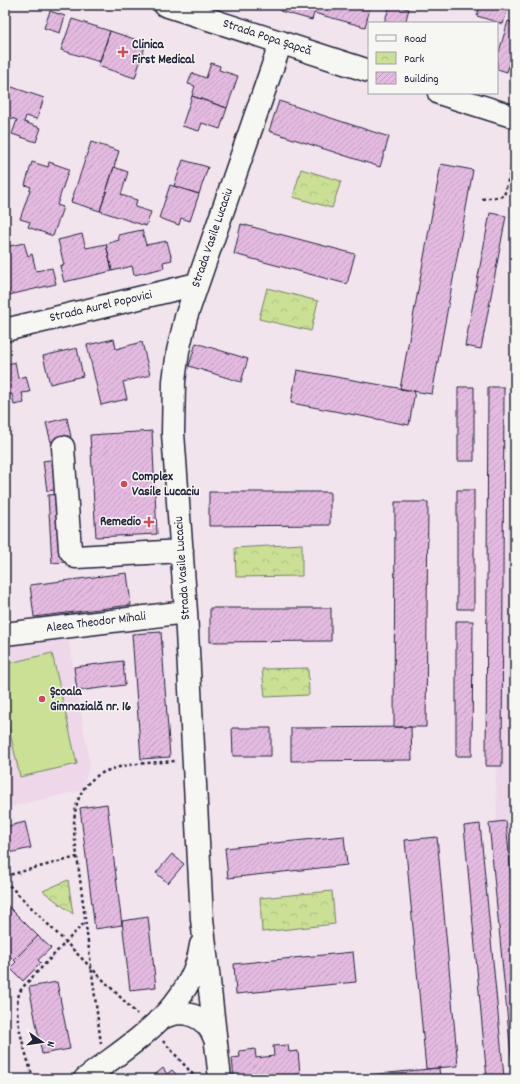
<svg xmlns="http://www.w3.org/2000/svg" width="520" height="1084" viewBox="0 0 520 1084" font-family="Dekko,sans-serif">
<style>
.built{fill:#edd7e9}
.park{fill:url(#park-crowns);stroke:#768168}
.pitch{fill:#c9e095;stroke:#768168}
.building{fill:url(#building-hatch);stroke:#22223b}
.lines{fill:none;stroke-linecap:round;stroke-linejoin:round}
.minor-casing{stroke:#22223b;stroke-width:25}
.major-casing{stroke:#22223b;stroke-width:25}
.path{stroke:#22223b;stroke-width:2.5;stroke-dasharray:3 3;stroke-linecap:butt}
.minor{stroke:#f6f6f2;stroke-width:22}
.major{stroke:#f6f6f2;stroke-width:22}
.poi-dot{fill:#d1495b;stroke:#f6f6f2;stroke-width:1.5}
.labels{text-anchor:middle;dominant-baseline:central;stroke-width:3;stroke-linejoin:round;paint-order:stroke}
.street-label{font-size:13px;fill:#22223b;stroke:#f6f6f2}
.poi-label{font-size:13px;font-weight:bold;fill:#22223b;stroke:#f6f6f2;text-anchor:start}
</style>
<defs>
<pattern id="park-crowns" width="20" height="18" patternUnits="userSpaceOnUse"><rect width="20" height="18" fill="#c9e095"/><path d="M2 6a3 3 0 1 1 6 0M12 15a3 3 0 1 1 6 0" fill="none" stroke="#acc081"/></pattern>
<pattern id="building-hatch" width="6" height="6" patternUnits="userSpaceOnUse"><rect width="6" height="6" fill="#e4bae1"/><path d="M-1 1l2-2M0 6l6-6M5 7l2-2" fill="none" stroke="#c3a0c2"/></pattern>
</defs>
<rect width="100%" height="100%" fill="#f1e4ed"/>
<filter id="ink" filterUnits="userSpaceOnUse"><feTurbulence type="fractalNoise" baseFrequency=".025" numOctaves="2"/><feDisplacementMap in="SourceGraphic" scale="8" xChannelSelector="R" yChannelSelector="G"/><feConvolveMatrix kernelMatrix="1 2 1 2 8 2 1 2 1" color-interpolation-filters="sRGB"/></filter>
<g filter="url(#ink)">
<path class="built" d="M 515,368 L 515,1013 L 498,850 L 496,780 L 503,587 Z
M 66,626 L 90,765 L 82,790 L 5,808 L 5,634 Z"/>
<path class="park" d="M 301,169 L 341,181 L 332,208 L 293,197 Z
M 267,288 L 318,301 L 311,331 L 259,319 Z
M 302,544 L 302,576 L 236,577 L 235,548 Z
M 308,668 L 309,695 L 265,697 L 262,669 Z
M 68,880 L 73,914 L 43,891 Z
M 332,891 L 335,924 L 262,932 L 260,898 Z"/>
<path class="pitch" d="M 52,653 L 77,764 L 20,777 L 5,710 L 5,664 Z"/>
<path class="building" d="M 281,5 L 371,5 L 365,27 L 314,13 L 312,20 L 280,11 Z
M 390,5 L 409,9 L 405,23 L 384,23 Z
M 480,5 L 509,5 L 503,24 L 477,16 Z
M 50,11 L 65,16 L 60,33 L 44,28 Z
M 72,19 L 110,31 L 100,62 L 61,50 Z
M 508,21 L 515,23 L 515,44 L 507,72 L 497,69 L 497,52 L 499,52 Z
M 110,31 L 146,43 L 135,78 L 98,66 Z
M 211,63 L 220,66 L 219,70 L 238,76 L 227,108 L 192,96 L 195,86 L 188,84 L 192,73 L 206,78 Z
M 9,86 L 44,98 L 37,119 L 26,116 L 24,122 L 41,128 L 36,142 L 12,134 L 17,120 L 5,116 L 5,100 Z
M 192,96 L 227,108 L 220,129 L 202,123 L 199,131 L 182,126 Z
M 279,101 L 389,137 L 380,167 L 269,131 Z
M 91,142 L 119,151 L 100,211 L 71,202 Z
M 183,160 L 208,167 L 199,194 L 174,186 Z
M 32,162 L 48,167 L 49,162 L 69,169 L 57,205 L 63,207 L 53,236 L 28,227 L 30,222 L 20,219 L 31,187 L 25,185 Z
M 441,164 L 473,170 L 432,394 L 400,389 Z
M 114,167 L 128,172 L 121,195 L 137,200 L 135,207 L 151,212 L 146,226 L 100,211 Z
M 170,185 L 199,194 L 190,221 L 181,218 L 179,225 L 159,218 Z
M 490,213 L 506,216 L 481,349 L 465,346 Z
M 241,224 L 355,254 L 347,284 L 234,254 Z
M 142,230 L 146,245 L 167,241 L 172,260 L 163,262 L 164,268 L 134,275 L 132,266 L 112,271 L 106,244 L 119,240 L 118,235 Z
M 82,234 L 86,248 L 106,244 L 112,271 L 64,282 L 60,266 L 64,265 L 58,240 Z
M 24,243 L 28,256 L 32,254 L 36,271 L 52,268 L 56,284 L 9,295 L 5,277 L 5,247 Z
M 5,277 L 9,295 L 5,296 Z
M 114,339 L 116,349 L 142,342 L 150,375 L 123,382 L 127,399 L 101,405 L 87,345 Z
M 196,343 L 248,359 L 241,382 L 189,366 Z
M 77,348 L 83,376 L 50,384 L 43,356 Z
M 15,362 L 18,378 L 26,376 L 30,392 L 22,393 L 24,403 L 14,405 L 12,394 L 6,395 L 9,406 L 5,407 L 5,365 Z
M 297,370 L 415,391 L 409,425 L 291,403 Z
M 458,387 L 474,387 L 474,461 L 458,461 Z
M 488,387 L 504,387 L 502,766 L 486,766 Z
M 67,418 L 71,437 L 51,442 L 46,423 Z
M 152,431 L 157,534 L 96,537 L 90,435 Z
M 57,459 L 61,489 L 47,491 L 43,461 Z
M 457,490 L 474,490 L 474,609 L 457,609 Z
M 209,492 L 330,492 L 330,525 L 209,526 Z
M 62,494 L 66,562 L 52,563 L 48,495 Z
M 395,502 L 428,502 L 426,727 L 394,727 Z
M 127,573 L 131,605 L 34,617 L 30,585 Z
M 210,608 L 331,608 L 331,641 L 210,642 Z
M 456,621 L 473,621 L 472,756 L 456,756 Z
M 161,632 L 170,757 L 141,759 L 132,634 Z
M 123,661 L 125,685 L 77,691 L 74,667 Z
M 411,727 L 412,760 L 291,761 L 291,728 Z
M 232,728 L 271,728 L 271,756 L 233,756 Z
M 107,804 L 122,925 L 95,929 L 80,808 Z
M 506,821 L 515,919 L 515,1076 L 513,1076 L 489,823 Z
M 25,822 L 31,848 L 5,854 L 5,827 Z
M 480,824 L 504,1077 L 487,1079 L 464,826 Z
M 344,836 L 347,865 L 228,878 L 225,848 Z
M 437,837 L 458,1066 L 426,1069 L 405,840 Z
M 172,854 L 184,864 L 168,883 L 156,873 Z
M 5,903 L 38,936 L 14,960 L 5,951 Z
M 148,917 L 156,987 L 130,990 L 122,921 Z
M 38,936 L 51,948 L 38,960 L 41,963 L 23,981 L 10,968 L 16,962 L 14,960 Z
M 353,952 L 356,982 L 236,994 L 234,964 Z
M 57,982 L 70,1049 L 42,1054 L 29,987 Z
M 288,1045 L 289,1052 L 298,1051 L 300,1074 L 294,1075 L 295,1079 L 274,1079 L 274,1077 L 264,1079 L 234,1079 L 232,1058 L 240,1057 L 239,1051 L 255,1049 L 256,1058 L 274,1056 L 273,1046 Z
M 163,1068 L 167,1074 L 172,1070 L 179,1077 L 177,1079 L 150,1079 Z
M 439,1068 L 440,1079 L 329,1079 Z"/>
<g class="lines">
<defs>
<path id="minor" d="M 5,330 L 197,284
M 63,447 L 70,550 L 76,557 L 182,551
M 5,634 L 186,612
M 159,1020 C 181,1006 207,1015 215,1039
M 85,1079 C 131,1043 192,1009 201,945
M 220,1079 L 202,919 L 186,612 L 173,433 L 174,381 L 178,351 L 186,317 L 281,42"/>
<path id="major" d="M 165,5 L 369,71
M 439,93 L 515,117"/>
</defs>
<use href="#minor" class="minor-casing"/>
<use href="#major" class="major-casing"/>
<path class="path" d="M 482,199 L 504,196 L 515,153
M 5,876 L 77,857
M 5,881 L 137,1014
M 163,1041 L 197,1079
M 101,1044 L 74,832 C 72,762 124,765 176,761
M 33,1079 C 28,1057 7,1006 23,987 L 85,922"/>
<use href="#minor" class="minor"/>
<use href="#major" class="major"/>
</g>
</g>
<g class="poi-dot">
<path d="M121 46h4v4h4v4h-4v4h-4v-4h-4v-4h4z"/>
<circle cx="124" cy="484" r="4"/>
<path d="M147 516h4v4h4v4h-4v4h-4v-4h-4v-4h4z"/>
<circle cx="42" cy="699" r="4"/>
</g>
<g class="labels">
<g class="street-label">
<text transform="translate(267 38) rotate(18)">Strada Popa Șapcă</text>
<text transform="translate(213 238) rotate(-71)">Strada Vasile Lucaciu</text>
<text transform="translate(101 307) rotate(-13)">Strada Aurel Popovici</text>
<text transform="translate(183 568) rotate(-94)">Strada Vasile Lucaciu</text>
<text transform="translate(96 623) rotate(-7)">Aleea Theodor Mihali</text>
</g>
<g class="poi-label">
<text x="132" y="45">Clinica<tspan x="132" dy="15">First Medical</tspan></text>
<text x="132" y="477">Complex<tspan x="132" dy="15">Vasile Lucaciu</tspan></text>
<text x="141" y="522" text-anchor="end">Remedio</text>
<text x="50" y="692">Școala<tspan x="50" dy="15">Gimnazială nr. 16</tspan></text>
</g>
</g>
<rect width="520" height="1084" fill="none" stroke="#f6f6f2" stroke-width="20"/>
<rect x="10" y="10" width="500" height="1064" fill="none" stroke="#22223b" stroke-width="1.5" filter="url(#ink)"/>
<rect x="368" y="22" width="130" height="72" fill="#f6f6f2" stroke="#a1a1a9"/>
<rect x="376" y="35" width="20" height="6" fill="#f6f6f2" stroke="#a1a1a9"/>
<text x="404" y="42" font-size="12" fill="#22223b">Road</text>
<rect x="376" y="52" width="20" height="12" fill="url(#park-crowns)" stroke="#a1a1a9"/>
<text x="404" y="62" font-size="12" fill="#22223b">Park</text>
<rect x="376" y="72" width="20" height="12" fill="url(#building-hatch)" stroke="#a1a1a9"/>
<text x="404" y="82" font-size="12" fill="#22223b">Building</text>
<g transform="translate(42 1042) rotate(103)" stroke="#f6f6f2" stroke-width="3" paint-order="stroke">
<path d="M0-3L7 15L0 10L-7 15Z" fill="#22223b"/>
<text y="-6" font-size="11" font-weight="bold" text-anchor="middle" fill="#22223b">N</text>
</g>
</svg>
